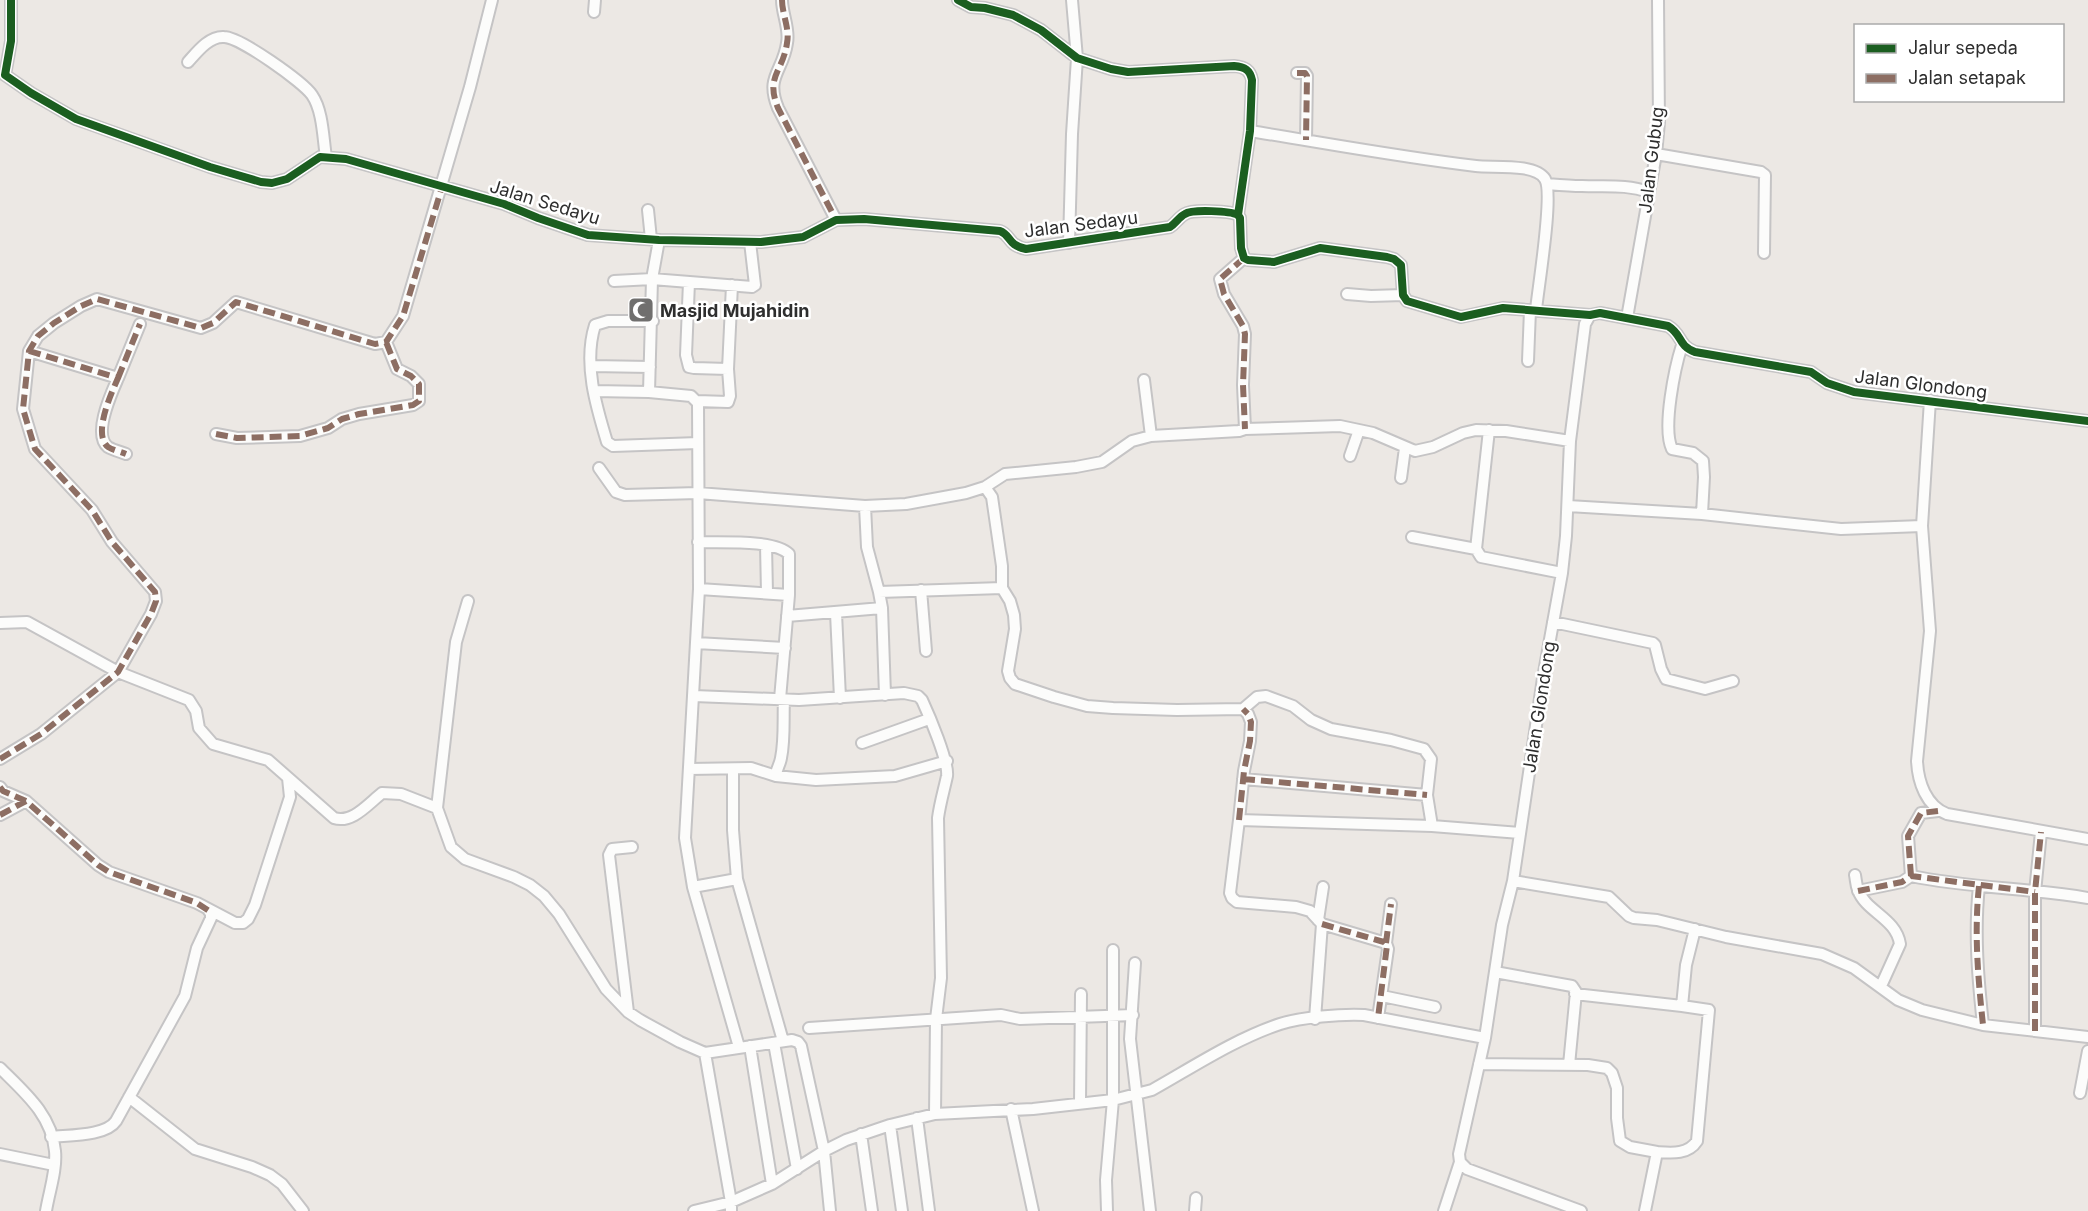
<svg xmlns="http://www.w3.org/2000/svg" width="2088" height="1211" viewBox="0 0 2088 1211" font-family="Inter,sans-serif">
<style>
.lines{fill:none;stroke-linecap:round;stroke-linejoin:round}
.minor-casing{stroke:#c5c4c5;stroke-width:14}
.minor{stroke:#fcfcfb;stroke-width:10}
.quiet{stroke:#8d6e63;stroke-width:6;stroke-dasharray:12 6;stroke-linecap:butt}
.cycleway-casing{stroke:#fff;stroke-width:11}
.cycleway{stroke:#1b5e20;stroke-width:8}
.labels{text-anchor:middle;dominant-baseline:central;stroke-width:5;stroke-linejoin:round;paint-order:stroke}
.street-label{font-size:18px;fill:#2e2e2e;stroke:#fff}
.poi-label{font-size:18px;font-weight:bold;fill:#2e2e2e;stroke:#fff;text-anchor:start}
</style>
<rect width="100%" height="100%" fill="#ece8e4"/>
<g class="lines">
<defs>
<path id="minor" d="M 11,0 L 11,41 L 5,75 L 31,93 L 76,119 L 210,167 L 261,182 L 272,183 L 287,179 L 320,157 L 346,159 L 504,204 L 538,218 L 588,235 L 659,240 L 761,242 L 803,237 L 836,220 L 864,219 L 1000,231 C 1011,235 1007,245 1026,249 L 1170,227 C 1176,223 1179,217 1185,214 C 1192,209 1231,211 1238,215
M 782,0 C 782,14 790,29 787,43 C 783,72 765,76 778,108 L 836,220
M 958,0 L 971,7 L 985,8 L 1013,15 L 1041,30 L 1077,58 L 1111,69 L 1128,72 L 1234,66 C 1245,67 1250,70 1252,80 L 1250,131 L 1238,215 L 1240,218 L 1241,248 L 1244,258 L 1248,260 L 1274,262 L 1320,248 L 1387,257 L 1394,259 L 1401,265 L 1403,295 L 1407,301 L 1461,317 L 1503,308 L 1590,315 L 1600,313 L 1668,326 C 1683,335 1677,345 1695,352 L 1811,372 L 1827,383 L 1854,392 L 2088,421
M 594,12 L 595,0
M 188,62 C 197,52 209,36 224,37 C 240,37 303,82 312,95 C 323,111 323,138 326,157
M 1297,73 L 1305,73 L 1307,76 L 1306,140
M 1250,131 C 1325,143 1400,157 1476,166 C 1493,168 1535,163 1545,179 C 1554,194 1538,288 1536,310
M 1656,154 L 1761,172 L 1765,175 L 1764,253
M 1547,184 C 1559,185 1570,186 1582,186 C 1606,187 1626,184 1649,192
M 648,210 L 651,239
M 1069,243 L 1072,134 L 1077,58 L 1072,0
M 1244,258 L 1220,279 L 1224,294 L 1243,326 L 1245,334 L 1243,385 L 1245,429
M 614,281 L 652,279 L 752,287 L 755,285 L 750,242
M 689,282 L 686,355 L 689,367 L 694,368 L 728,369 L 732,285
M 1347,294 L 1371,296 L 1403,295
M 1627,318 L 1656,154 L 1659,122 L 1658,0
M 653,321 L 608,321 L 595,325 C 583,363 596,406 607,442 L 613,446 L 698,443
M 1682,345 C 1675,367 1662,428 1672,449 L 1693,453 L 1703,461 L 1704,477 L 1702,514
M 29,351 L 118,378 C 112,392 92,434 108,447 C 113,450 121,452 126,454
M 1528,361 L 1530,310
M 591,366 L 650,367
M 118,378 L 140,324
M 1144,380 L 1151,436
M 594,391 L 649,392 L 691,396 L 698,403 L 699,589 L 685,838 L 693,887 L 739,1047
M 649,392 L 652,279 L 659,240
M 1930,400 L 1922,526 L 1930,631 L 1917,761 C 1918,782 1926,806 1947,814 L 2088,839
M 697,401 L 728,402 L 730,396 L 728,369
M 1489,430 L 1476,549 L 1481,557 L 1562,573
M 216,434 L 237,438 L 300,436 L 328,428 L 342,419 L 359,414 L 413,405 L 419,401 L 419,384 L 411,376 L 397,369 L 386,342
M 1350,456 L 1359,430
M 599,468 L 616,492 L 625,495 L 698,493 L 865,506 L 906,504 L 966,493 L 985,487 L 1005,474 L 1076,467 L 1102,462 L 1132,441 L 1151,436 L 1239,431 L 1245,429 L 1340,426 L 1373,433 L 1415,451 L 1433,447 L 1463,433 L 1476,430 L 1506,431 L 1570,441
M 1401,478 L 1405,448
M 985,487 L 992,497 L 1002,566 L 1002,588 L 1010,601 L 1014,615 L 1015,629 L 1008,671 L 1010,678 L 1015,684 L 1054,697 L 1087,706 L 1113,708 L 1177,710 L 1243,709 L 1257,697 L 1266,696 L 1293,706 L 1311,720 L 1331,729 L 1391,740 L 1424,749 L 1431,759 L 1427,795 L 1432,826 L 1520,833
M 865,506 L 867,547 L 879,592
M 1568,506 L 1702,514 L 1841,529 L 1922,526
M 1412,537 L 1476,549
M 698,542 C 720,543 774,539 789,554 L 789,595 L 780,699
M 766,545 L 767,593
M 699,589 L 789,595
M 921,590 L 926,651
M 468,601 L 456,642 L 437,808 L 451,847 L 465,859 L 514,877 L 530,885 L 544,896 L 559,914 L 606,989 L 628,1012 L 640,1020 L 680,1042 L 705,1053 L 792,1040 L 798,1042 L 801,1046 L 824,1151 L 830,1211
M 836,613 L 840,698
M 787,616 L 882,608
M 1553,622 L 1653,643 L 1655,645 L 1661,669 L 1666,679 L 1705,689 L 1733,681
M 0,623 L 27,622 L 118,672 L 189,700 L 196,711 L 199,728 L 213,744 L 268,760 L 334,818 C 352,824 368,804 382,793 L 401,794 L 437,808
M 696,643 L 785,648
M 885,695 L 882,608 L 879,592 L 1002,588
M 694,696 L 799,700 L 904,693 L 918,696 L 922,700 C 929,715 949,762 947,776 C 944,790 940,803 938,818 L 941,978 L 936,1019 L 935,1114
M 862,743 L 929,719
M 0,759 L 41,734 L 118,672 L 151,614 L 156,601 L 155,592 L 112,542 L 92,510 L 35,449 L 23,409 L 29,351 L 38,336 L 54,323 L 81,306 L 97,299 L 201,328 L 213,323 L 236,302 L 375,344 L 386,342 L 403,316 L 470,87 L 492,0
M 689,769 L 751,768 L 776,776 L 816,780 L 895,776 L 947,761
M 733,769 L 733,830 L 737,879 L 783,1041
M 776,776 C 776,769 780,765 781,758 C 785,739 783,718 784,699
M 1243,779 L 1427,795
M 0,787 L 3,791 L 26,801 L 98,865 L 109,872 L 197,903 L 235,923 L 243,923 L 248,919 L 255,905 L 290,797 L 288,778
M 0,815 L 26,801
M 1239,820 L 1244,771 L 1250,741 L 1251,722 L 1248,714 L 1243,709
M 1855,875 C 1856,880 1856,885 1858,890 C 1866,912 1896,918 1900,944 L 1881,986
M 1911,876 L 1908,836 L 1921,813 L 1938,811
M 1513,881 L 1609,897 L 1629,916 L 1634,918 L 1657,920 L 1726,937 L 1822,954 L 1854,968 L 1898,1000 L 1922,1010 L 1983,1025 L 2088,1037
M 1979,886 C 1974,933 1978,978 1983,1025
M 693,887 L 737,879
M 1858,891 L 1902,882 L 1911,876 C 1969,888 2029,888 2088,898
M 1318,920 L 1323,887
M 1386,943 L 1391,904
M 1135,963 L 1130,1039 L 1150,1211
M 1495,972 L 1572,986 L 1576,992 L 1569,1065
M 1575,994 L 1682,1006 L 1709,1010 L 1697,1141 C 1688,1155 1671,1153 1657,1152 L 1645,1211
M 1382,996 L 1435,1007
M 1682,1006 L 1686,965 L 1695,929
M 628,1012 L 609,855 L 612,849 L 632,847
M 1378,1018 L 1388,949 L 1386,943 L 1322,924 L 1310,911 L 1296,907 L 1237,902 L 1232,898 L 1230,893 L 1239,820 L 1432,826
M 1315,1019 L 1322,924
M 809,1028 L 1001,1015 L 1020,1019 L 1133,1015
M 2035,1031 L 2035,892 L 2041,832
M 774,1043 L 797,1169
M 750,1046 L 772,1184
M 705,1053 L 731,1202 L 772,1184 L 824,1151 L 846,1140 L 890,1125 L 935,1114 L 1033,1109 L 1113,1100 L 1152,1090 C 1193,1067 1235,1039 1280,1024 C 1302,1017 1341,1014 1364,1015 L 1485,1038
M 1479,1064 L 1588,1065 L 1607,1068 L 1612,1073 L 1617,1088 L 1617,1118 L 1620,1141 L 1630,1147 L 1657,1152
M 0,1068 C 24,1092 52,1115 55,1151 C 57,1170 49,1192 46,1211
M 2080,1093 L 2088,1051
M 129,1097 L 195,1149 L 252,1167 L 270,1175 L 282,1184 L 303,1211
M 1080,1103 L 1081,994
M 1011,1109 L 1033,1211
M 917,1118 L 929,1211
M 890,1125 L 902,1211
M 861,1134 L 872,1211
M 51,1137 C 70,1135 106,1136 116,1121 L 185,996 L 197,948 L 211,918 L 211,913 L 209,911
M 0,1154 L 54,1165
M 694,1211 L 731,1202 L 731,1211
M 1107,1211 L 1106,1180 L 1113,1100 L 1113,950
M 1195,1211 L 1196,1198
M 1444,1211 L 1460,1162
M 1581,1211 L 1467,1169 L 1460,1162 L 1459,1154 L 1485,1038 L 1502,925 L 1513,881 L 1543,678 L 1562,573 L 1566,536 L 1570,441 L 1585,324 L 1590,315"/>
</defs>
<use href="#minor" class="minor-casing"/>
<use href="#minor" class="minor"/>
<path class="quiet" d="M 782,0 C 782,14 790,29 787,43 C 783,72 765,76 778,108 L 836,220
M 1297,73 L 1305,73 L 1307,76 L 1306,140
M 1244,258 L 1220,279 L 1224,294 L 1243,326 L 1245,334 L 1243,385 L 1245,429
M 29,351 L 118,378 C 112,392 92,434 108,447 C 113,450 121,452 126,454
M 118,378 L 140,324
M 216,434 L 237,438 L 300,436 L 328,428 L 342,419 L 359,414 L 413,405 L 419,401 L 419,384 L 411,376 L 397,369 L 386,342
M 0,759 L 41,734 L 118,672 L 151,614 L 156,601 L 155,592 L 112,542 L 92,510 L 35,449 L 23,409 L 29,351 L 38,336 L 54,323 L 81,306 L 97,299 L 201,328 L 213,323 L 236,302 L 375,344 L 386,342 L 403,316 L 442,187
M 1243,779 L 1427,795
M 0,787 L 3,791 L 26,801 L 98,865 L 109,872 L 197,903 L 209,911
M 0,815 L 26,801
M 1239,820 L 1244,771 L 1250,741 L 1251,722 L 1248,714 L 1243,709
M 1911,876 L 1908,836 L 1921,813 L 1938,811
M 1979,886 C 1974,933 1978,978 1983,1025
M 1858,891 L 1902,882 L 1911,876 L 2035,892
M 1322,924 L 1384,942 L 1387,945 L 1378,1018
M 1386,943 L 1391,904
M 2035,1031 L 2035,892 L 2041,832"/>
<defs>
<path id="cycleway" d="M 11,0 L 11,41 L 5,75 L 31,93 L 76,119 L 210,167 L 261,182 L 272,183 L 287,179 L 320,157 L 346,159 L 504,204 L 538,218 L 588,235 L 659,240 L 761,242 L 803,237 L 836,220 L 864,219 L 1000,231 C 1011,235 1007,245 1026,249 L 1170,227 C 1176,223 1179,217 1185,214 C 1192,209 1231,211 1238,215
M 958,0 L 971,7 L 985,8 L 1013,15 L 1041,30 L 1077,58 L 1111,69 L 1128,72 L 1234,66 C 1245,67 1250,70 1252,80 L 1250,131 L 1238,215 L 1240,218 L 1241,248 L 1244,258 L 1248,260 L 1274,262 L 1320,248 L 1387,257 L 1394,259 L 1401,265 L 1403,295 L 1407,301 L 1461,317 L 1503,308 L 1590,315 L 1600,313 L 1668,326 C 1683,335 1677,345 1695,352 L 1811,372 L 1827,383 L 1854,392 L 2088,421"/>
</defs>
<use href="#cycleway" class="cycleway-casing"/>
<use href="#cycleway" class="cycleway"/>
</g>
<defs>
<symbol id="mosque-square" viewBox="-11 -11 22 22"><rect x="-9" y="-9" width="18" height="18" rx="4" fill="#706f6e" stroke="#fff"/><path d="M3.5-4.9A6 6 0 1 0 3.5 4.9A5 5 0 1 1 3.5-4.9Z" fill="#fff"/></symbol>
</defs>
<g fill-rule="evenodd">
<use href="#mosque-square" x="626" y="295" width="30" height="30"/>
</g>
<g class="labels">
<g class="street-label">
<text transform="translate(1651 160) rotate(-83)">Jalan Gubug</text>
<text transform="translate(545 202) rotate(17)">Jalan Sedayu</text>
<text transform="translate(1081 224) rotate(-7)">Jalan Sedayu</text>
<text transform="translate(1921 384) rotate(7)">Jalan Glondong</text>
<text transform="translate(1539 707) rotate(-81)">Jalan Glondong</text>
</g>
<g class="poi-label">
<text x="660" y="310">Masjid Mujahidin</text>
</g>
</g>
<rect x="1854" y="24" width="210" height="78" fill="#ffffff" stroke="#ababab" stroke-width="1.5"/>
<rect x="1866" y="44" width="30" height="9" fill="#1b5e20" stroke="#ababab" stroke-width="1.5"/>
<text x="1908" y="54" font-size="18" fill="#2e2e2e">Jalur sepeda</text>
<rect x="1866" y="74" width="30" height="9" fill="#8d6e63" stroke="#ababab" stroke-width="1.5"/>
<text x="1908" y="84" font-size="18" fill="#2e2e2e">Jalan setapak</text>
</svg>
